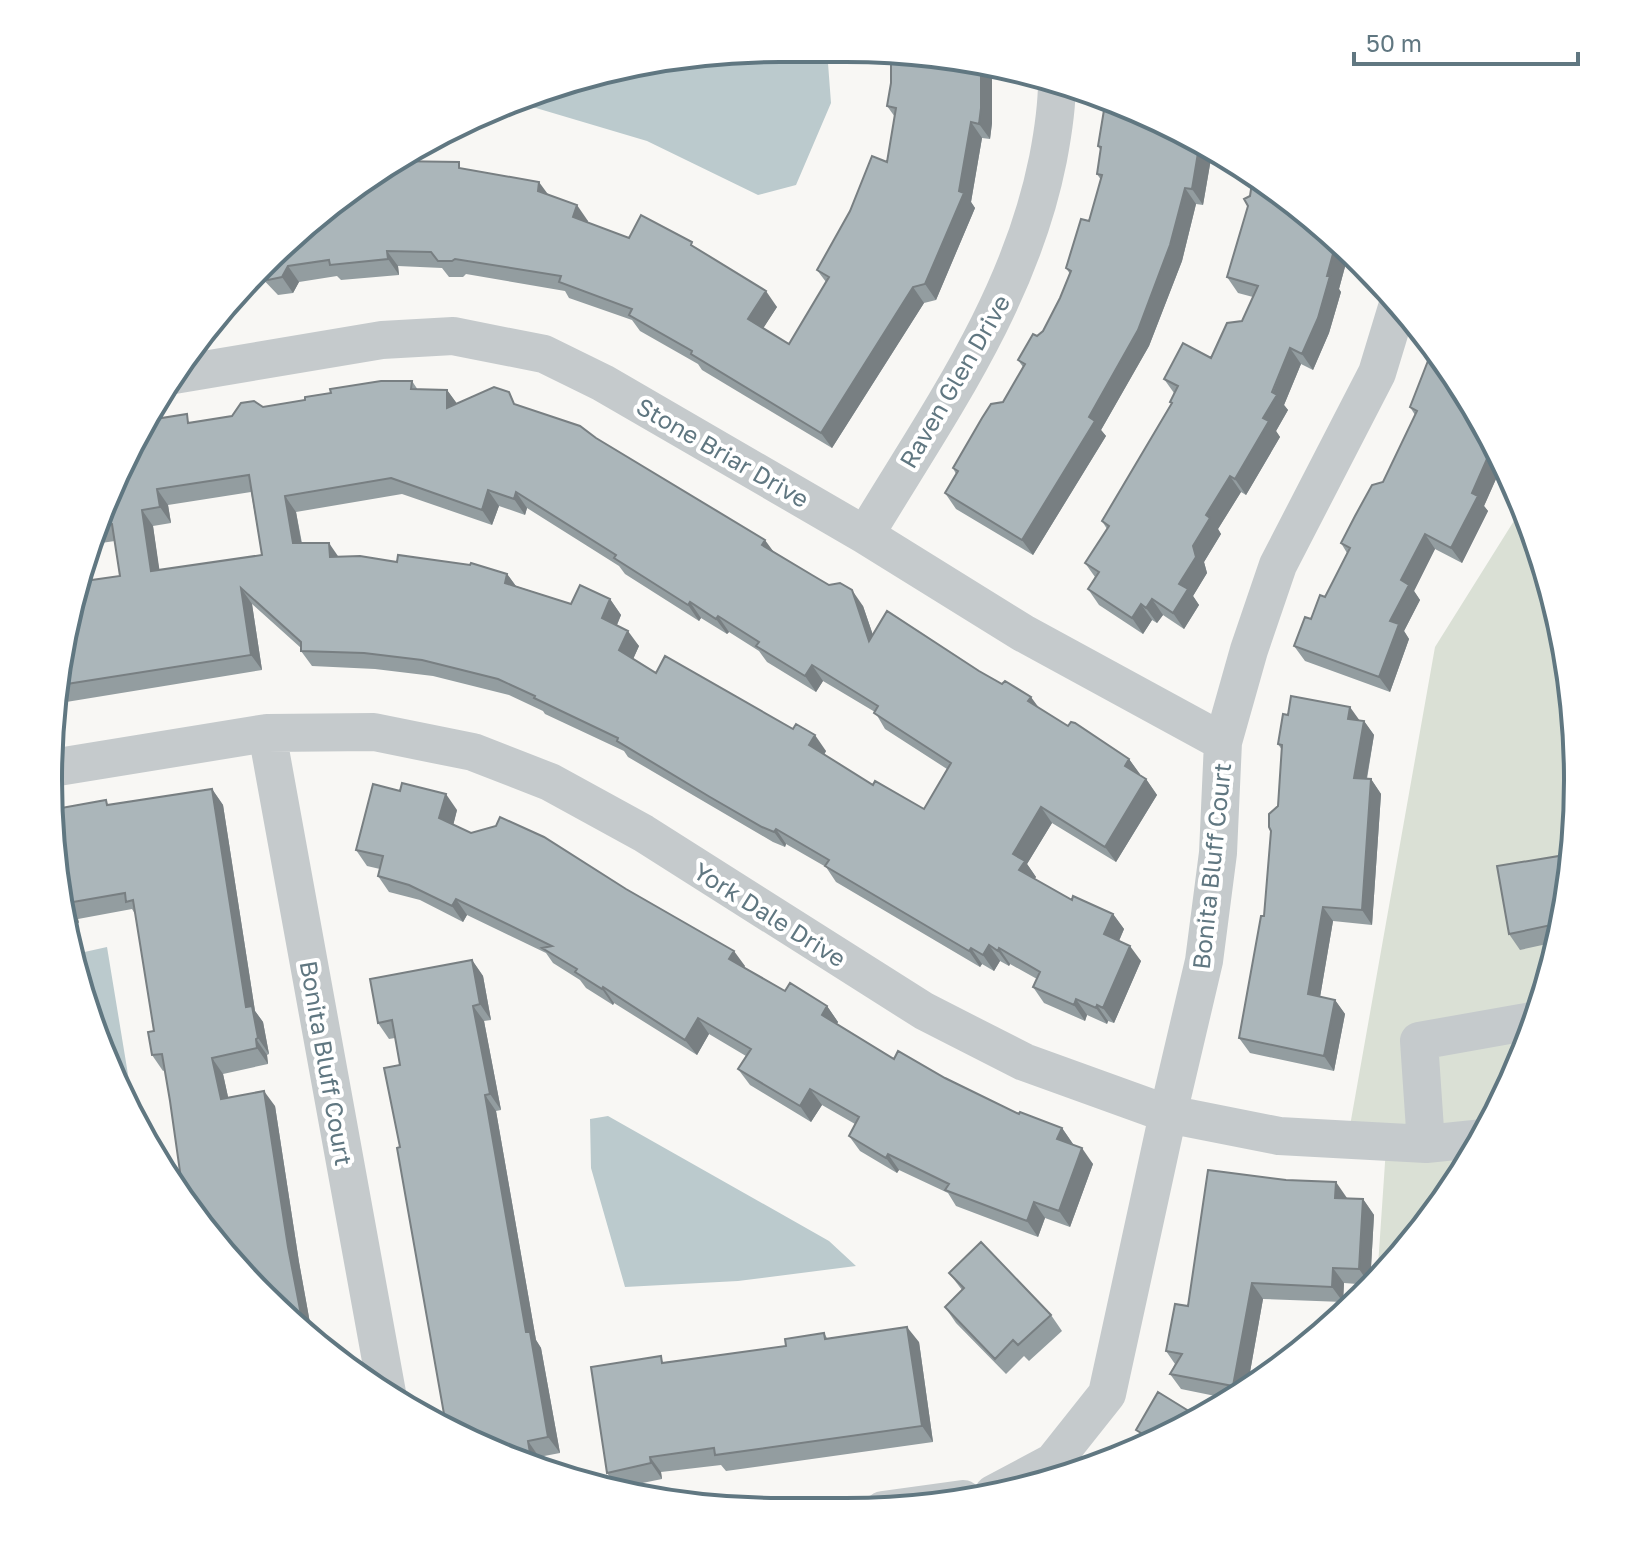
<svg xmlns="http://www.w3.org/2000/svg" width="1626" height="1560" viewBox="0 0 1626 1560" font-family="'Golos Text',sans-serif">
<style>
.green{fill:#dae0d5}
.water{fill:#bbcacd}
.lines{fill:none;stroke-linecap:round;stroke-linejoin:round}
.minor{stroke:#c5cacc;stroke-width:38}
.wall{fill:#939da0;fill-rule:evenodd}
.shaded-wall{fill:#787f82}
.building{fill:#abb6ba;stroke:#787f82;stroke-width:2;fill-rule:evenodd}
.labels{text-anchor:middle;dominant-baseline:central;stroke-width:8;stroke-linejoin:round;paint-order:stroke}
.street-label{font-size:24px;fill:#607781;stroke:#fff}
.rim{fill:none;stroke:#607781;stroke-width:4}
</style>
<rect width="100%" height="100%" fill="#f8f7f4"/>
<path class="green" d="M 1522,508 L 1553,590 L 1576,732 L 1572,875 L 1539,1015 L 1480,1146 L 1429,1217 L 1410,1226 L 1403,1254 L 1377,1281 L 1386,1148 L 1348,1137 L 1435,647 Z"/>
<path class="water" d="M 780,48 L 827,50 L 831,103 L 796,185 L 758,195 L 647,141 L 536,108 L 499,104 L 637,62 Z
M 107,947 L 136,1123 L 124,1104 L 73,970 L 71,955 Z
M 608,1116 L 829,1241 L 856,1266 L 738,1281 L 625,1287 L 591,1168 L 590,1119 Z"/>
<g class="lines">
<path class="minor" d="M 174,375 L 382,340 L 453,336 L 544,354 L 603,383 L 865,535 L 1023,633 L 1223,742
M 865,535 C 938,414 1020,300 1048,159 C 1053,133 1057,108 1057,81
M 267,733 L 387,1393
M 52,768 L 267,733 L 374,732 L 473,752 L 550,782 L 643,833 L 924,1011 L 1024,1062 L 1168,1114 L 1279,1136 L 1426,1144 L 1484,1138
M 1426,1144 L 1419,1041 L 1537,1020
M 993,1494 L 1053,1462 L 1107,1394 L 1168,1114 L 1204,961 L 1218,853 L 1223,742 L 1249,650 L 1278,565 L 1377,373 L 1398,304
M 883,1510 L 963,1499"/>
</g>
<path class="wall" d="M 941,54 L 992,66 L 992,123 L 990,139 L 982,138 L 971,202 L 975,208 L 936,300 L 924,303 L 832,448 L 702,370 L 698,364 L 640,331 L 632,320 L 569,298 L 565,291 L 466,274 L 463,277 L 449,277 L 442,268 L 398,266 L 399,275 L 341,280 L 337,276 L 299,282 L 293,293 L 278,295 L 257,273 L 373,172 L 464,169 L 549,195 L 588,221 L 587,223 L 629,238 L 697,248 L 777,307 L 763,328 L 789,344 L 826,282 L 817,270 L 887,162 L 895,117 L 887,106 Z
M 1106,98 L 1213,147 L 1203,205 L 1196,204 L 1182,261 L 1149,346 L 1101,430 L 1106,436 L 1033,555 L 956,509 L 945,493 L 956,474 L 953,468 L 1003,402 L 1023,367 L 1018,360 L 1043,331 L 1060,298 L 1070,274 L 1066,268 L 1089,221 L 1101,180 L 1097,174 L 1101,151 L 1098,146 Z
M 1328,229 L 1349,252 L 1339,289 L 1341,292 L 1329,333 L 1313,370 L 1301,364 L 1284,405 L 1288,410 L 1276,431 L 1280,437 L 1246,495 L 1241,492 L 1218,529 L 1221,534 L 1204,562 L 1207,573 L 1193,596 L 1199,605 L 1184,629 L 1163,615 L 1157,623 L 1152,620 L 1143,634 L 1099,605 L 1088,589 L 1095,577 L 1085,563 L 1107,529 L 1102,521 L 1171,404 L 1170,402 L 1174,393 L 1164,379 L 1211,358 L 1242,321 L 1253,297 L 1238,293 L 1227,277 Z
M 412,381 L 418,390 L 447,390 L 457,404 L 517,405 L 596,438 L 774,552 L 863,606 L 873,635 L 979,671 L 1068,726 L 1129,759 L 1140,775 L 1146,779 L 1157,795 L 1116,862 L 1052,823 L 1027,864 L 1036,877 L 1034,879 L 1072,900 L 1113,914 L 1124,929 L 1119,941 L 1141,961 L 1114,1023 L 1108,1021 L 1107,1024 L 1087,1015 L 1085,1021 L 1044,1003 L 1033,987 L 1037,979 L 1010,964 L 1009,966 L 1000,961 L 994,971 L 982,964 L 980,967 L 836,882 L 826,867 L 786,844 L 785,847 L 773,842 L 628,757 L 624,751 L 545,714 L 543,711 L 509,695 L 433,676 L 375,669 L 312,666 L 301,651 L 301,648 L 252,604 L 262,670 L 54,704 L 54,685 L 120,576 L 115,541 L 87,545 L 143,421 L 192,422 L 232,416 L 263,407 ZM 251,492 L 262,555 L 159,570 L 153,526 L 171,523 L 168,505 ZM 402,494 L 492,525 L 499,506 L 525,515 L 527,508 L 619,566 L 625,574 L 699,621 L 701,618 L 727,634 L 729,632 L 759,651 L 767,662 L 816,692 L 823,681 L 875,712 L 885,729 L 947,769 L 924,809 L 873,785 L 824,755 L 826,751 L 656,673 L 633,659 L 639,646 L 617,625 L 621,615 L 610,599 L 571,604 L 516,586 L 507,574 L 339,557 L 302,543 L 296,512 Z
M 1410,407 L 1502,456 L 1504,461 L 1484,506 L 1488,511 L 1462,563 L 1435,549 L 1414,591 L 1420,600 L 1404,631 L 1409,639 L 1390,692 L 1305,661 L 1294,646 L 1325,597 L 1347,553 L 1341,543 L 1383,482 L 1415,415 Z
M 1288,715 L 1364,721 L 1374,735 L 1367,779 L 1371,779 L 1381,794 L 1372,925 L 1333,921 L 1320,997 L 1335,1000 L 1345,1014 L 1334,1071 L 1250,1053 L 1239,1038 L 1264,916 L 1278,806 L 1282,750 L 1278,744 Z
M 212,789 L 223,805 L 255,1011 L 263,1022 L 269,1054 L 267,1055 L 268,1064 L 223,1074 L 228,1097 L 275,1106 L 299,1262 L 312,1334 L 317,1341 L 318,1345 L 170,1101 L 165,1070 L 163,1071 L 152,1055 L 154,1031 L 135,914 L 132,909 L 78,919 L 79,923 L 66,925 L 50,828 L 109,805 Z
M 457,810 L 453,825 L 745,966 L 744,967 L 785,991 L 827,1006 L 838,1022 L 837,1024 L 894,1059 L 945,1078 L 1019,1114 L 1062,1128 L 1073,1144 L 1093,1164 L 1070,1227 L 1045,1218 L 1038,1237 L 956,1206 L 948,1193 L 899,1170 L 897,1173 L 860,1151 L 849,1136 L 855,1124 L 822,1105 L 811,1122 L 750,1085 L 738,1069 L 746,1056 L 709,1034 L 697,1055 L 614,1003 L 613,1005 L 586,988 L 580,980 L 553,963 L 546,953 L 467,915 L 463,922 L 420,900 L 389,892 L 378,876 L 380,869 L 367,866 L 356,850 Z
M 1559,856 L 1570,871 L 1571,877 L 1556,942 L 1520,950 L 1509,934 Z
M 472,960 L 483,976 L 491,1020 L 484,1021 L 501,1110 L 496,1111 L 536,1340 L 541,1348 L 560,1453 L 539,1457 L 457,1437 L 400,1147 L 400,1065 L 395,1038 L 389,1039 L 378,1023 Z
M 1347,1198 L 1363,1199 L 1374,1215 L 1370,1285 L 1344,1283 L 1343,1302 L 1263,1299 L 1247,1389 L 1230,1399 L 1181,1389 L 1170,1374 L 1175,1364 L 1166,1351 L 1188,1306 Z
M 949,1273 L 1051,1315 L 1062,1331 L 1029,1361 L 1024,1356 L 1006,1374 L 956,1323 L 945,1307 L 962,1290 Z
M 824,1333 L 827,1338 L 919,1342 L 933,1442 L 726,1471 L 721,1465 L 661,1472 L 662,1479 L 618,1488 L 607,1473 L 666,1362 L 786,1346 Z"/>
<path class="shaded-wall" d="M 981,64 L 992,66 L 992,123 L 990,139 L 979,124 Z
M 971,122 L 982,138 L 971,202 L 975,208 L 936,300 L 925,284 L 959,191 Z
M 1200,141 L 1213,147 L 1203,205 L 1192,189 Z
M 539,182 L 550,197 L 538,191 Z
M 1185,188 L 1196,204 L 1182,261 L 1149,346 L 1101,430 L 1106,436 L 1033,555 L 1022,540 L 1089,417 Z
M 577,205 L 588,221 L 584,233 L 573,217 Z
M 1337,239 L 1349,252 L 1339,289 L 1341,292 L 1329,333 L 1313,370 L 1302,354 L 1327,276 Z
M 387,251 L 398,266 L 399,275 L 388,259 Z
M 288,266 L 299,282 L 293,293 L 282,277 Z
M 913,287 L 924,303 L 832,448 L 821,433 Z
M 766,291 L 777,307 L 759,335 L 748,319 Z
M 1290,348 L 1301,364 L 1284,405 L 1288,410 L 1276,431 L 1280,437 L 1246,495 L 1235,479 L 1263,418 Z
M 447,390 L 458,405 L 447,408 Z
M 1494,443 L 1504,461 L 1484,506 L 1488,511 L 1462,563 L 1451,548 L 1472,493 Z
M 1230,476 L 1241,492 L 1218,529 L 1221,534 L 1204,562 L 1207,573 L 1193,596 L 1199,605 L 1184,629 L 1173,613 L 1179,584 L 1206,515 Z
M 157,489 L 168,505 L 171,523 L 160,507 Z
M 488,490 L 499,506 L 492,525 L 482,510 Z
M 516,492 L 527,508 L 525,515 L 514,499 Z
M 285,496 L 296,512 L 304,558 L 293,543 Z
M 142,510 L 153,526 L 162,587 L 151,571 Z
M 1425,534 L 1435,549 L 1414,591 L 1420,600 L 1404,631 L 1409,639 L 1390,692 L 1379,677 L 1390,621 L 1401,580 Z
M 765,540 L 776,555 L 762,545 Z
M 329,543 L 340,559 L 330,557 Z
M 507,574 L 518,589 L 505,583 Z
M 241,588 L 252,604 L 262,670 L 251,655 Z
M 852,590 L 863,606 L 880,656 L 869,641 Z
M 610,599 L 621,615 L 613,634 L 602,618 Z
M 1152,599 L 1163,615 L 1157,623 L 1146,608 Z
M 690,602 L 701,618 L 699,621 L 688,605 Z
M 1141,604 L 1152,620 L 1143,634 L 1132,618 Z
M 718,616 L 729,632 L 727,634 L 716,619 Z
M 628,631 L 639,646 L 630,666 L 619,650 Z
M 812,665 L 823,681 L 816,692 L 805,676 Z
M 1031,697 L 1042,712 L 1028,701 Z
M 1350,707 L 1360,721 L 1348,719 Z
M 1364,721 L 1374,735 L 1364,793 L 1354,778 Z
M 815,735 L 826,751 L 820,761 L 809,745 Z
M 1129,759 L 1140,774 L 1136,782 L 1125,766 Z
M 1146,779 L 1157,795 L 1116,862 L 1105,847 Z
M 1371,779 L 1381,794 L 1372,925 L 1362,910 Z
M 212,789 L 223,805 L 255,1011 L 263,1022 L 269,1054 L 258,1038 L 246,1007 Z
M 446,794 L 457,810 L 451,834 L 439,818 Z
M 1041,807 L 1052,823 L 1027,864 L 1036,877 L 1030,886 L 1019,870 L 1013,854 Z
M 776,829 L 786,844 L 785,847 L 774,832 Z
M 1559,856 L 1570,871 L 1571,877 L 1567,897 Z
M 456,899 L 467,915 L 463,922 L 452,906 Z
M 67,903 L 78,919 L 79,923 L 68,907 Z
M 1323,907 L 1333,921 L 1318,1009 L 1308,994 Z
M 1113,914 L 1124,929 L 1115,950 L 1104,934 Z
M 989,945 L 1000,961 L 994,971 L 983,955 Z
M 1130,946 L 1141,961 L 1114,1023 L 1103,1008 Z
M 971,948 L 982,964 L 980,967 L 969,951 Z
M 999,948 L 1010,964 L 1009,966 L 998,951 Z
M 734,951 L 745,966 L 740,974 L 729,959 Z
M 472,960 L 483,976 L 491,1020 L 480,1004 Z
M 603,987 L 614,1003 L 613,1005 L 602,989 Z
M 1076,999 L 1087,1015 L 1085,1021 L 1074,1005 Z
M 1335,1000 L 1345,1014 L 1334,1071 L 1324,1056 Z
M 1097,1005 L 1108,1021 L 1107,1024 L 1096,1008 Z
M 473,1006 L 484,1021 L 501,1110 L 490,1094 Z
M 827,1006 L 838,1022 L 833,1030 L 822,1015 Z
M 698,1018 L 709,1034 L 697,1055 L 685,1040 Z
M 256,1039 L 267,1055 L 268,1064 L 257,1048 Z
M 212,1058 L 223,1074 L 232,1115 L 221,1099 Z
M 810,1089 L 822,1105 L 811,1122 L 800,1106 Z
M 264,1091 L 275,1106 L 299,1262 L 312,1334 L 317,1341 L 318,1345 L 308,1336 L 303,1325 L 288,1247 Z
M 485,1095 L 496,1111 L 536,1340 L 541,1348 L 560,1453 L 548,1437 L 526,1332 Z
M 1062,1128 L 1073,1144 L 1057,1139 Z
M 1082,1148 L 1093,1164 L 1070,1227 L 1059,1211 Z
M 888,1154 L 899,1170 L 897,1173 L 886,1158 Z
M 1336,1182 L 1347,1198 L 1335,1198 Z
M 1363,1199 L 1374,1215 L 1370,1285 L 1359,1269 Z
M 1034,1202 L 1045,1218 L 1038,1237 L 1027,1221 Z
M 1333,1268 L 1344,1283 L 1343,1302 L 1332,1287 Z
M 1252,1283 L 1263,1299 L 1247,1389 L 1239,1394 L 1233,1386 Z
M 907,1327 L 919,1342 L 933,1442 L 922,1426 Z
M 528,1441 L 539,1457 L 541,1468 L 532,1465 Z
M 650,1457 L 661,1472 L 662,1479 L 651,1463 Z"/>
<path class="building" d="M 891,52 L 941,54 L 981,64 L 981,108 L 979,124 L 971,122 L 959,191 L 964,193 L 925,284 L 913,287 L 821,433 L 691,354 L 692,351 L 629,315 L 632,309 L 559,282 L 561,276 L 455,259 L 452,261 L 438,261 L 431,252 L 387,251 L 388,259 L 330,265 L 329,260 L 288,266 L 282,277 L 268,280 L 259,271 L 373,172 L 393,161 L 459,162 L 459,168 L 539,182 L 538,191 L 577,205 L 573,217 L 629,238 L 641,215 L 692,242 L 691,245 L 766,291 L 748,319 L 789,344 L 829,277 L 817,270 L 850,211 L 872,156 L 887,162 L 896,108 L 887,106 L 891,83 Z
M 1106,98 L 1200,141 L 1192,189 L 1185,188 L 1170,245 L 1138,330 L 1089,417 L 1095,421 L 1022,540 L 945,493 L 958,471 L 953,468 L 982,418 L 991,404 L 1003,402 L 1025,364 L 1018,360 L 1033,334 L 1037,336 L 1043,331 L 1060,298 L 1071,271 L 1066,268 L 1081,219 L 1089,221 L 1102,175 L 1097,174 L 1101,147 L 1098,146 Z
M 1253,176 L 1328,229 L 1337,239 L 1327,276 L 1330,276 L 1318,318 L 1302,354 L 1290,348 L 1272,392 L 1277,395 L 1263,418 L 1269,421 L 1235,479 L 1230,476 L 1206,515 L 1210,518 L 1193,546 L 1196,557 L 1179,584 L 1188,589 L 1173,613 L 1152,599 L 1146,608 L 1141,604 L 1132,618 L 1088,589 L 1099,572 L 1085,563 L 1109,526 L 1102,521 L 1172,403 L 1170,402 L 1178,386 L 1164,379 L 1183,343 L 1211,358 L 1227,323 L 1242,321 L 1258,286 L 1227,277 L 1248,206 L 1244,199 L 1250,196 Z
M 1433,348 L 1436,349 L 1494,443 L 1472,493 L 1478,496 L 1451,548 L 1425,534 L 1401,580 L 1409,585 L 1390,621 L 1399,624 L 1379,677 L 1294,646 L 1305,617 L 1311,619 L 1320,595 L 1325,597 L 1350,548 L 1341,543 L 1355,516 L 1372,485 L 1383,482 L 1417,411 L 1410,407 Z
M 381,381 L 412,381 L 411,389 L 447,390 L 447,408 L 494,387 L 509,392 L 514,404 L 580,426 L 596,438 L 765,540 L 762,545 L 812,575 L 829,585 L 840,583 L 852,590 L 869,641 L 887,611 L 979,671 L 1002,684 L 1005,681 L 1031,697 L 1028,701 L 1068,726 L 1071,722 L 1075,723 L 1129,759 L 1125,766 L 1146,779 L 1105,847 L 1041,807 L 1013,854 L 1025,861 L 1019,870 L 1072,900 L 1073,896 L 1113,914 L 1104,934 L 1130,946 L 1103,1008 L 1097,1005 L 1096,1008 L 1076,999 L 1074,1005 L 1033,987 L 1040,972 L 999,948 L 998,951 L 989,945 L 983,955 L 971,948 L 969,951 L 825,866 L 829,860 L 776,829 L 774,832 L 762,827 L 710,797 L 617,741 L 618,738 L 534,698 L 535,696 L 498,679 L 422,660 L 364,653 L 301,651 L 301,642 L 241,588 L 251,655 L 54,686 L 78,582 L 120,576 L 112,524 L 95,526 L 143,421 L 187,414 L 188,423 L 232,416 L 241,403 L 254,401 L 263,407 L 305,400 L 305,397 L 331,393 L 330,389 ZM 249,475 L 262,555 L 151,571 L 142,510 L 160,507 L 157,489 ZM 391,478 L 482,510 L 488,490 L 514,499 L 516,492 L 616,555 L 614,558 L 688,605 L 690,602 L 716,619 L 718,616 L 759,642 L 756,646 L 805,676 L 812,665 L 878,706 L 874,713 L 951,763 L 924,809 L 875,781 L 873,785 L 809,745 L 815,735 L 796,724 L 793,729 L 665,656 L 656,673 L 619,650 L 628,631 L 602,618 L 610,599 L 580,585 L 571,604 L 505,583 L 507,574 L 471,563 L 470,565 L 398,555 L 397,562 L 360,556 L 330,557 L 329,543 L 293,543 L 285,496 Z
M 1291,696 L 1350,707 L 1348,719 L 1364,721 L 1354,778 L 1371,779 L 1362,910 L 1323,907 L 1308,994 L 1335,1000 L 1324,1056 L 1239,1038 L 1261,916 L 1264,916 L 1271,831 L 1269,827 L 1269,814 L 1278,806 L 1282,745 L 1278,744 L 1283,714 L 1288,715 Z
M 402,783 L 446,794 L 439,818 L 471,833 L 496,826 L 500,817 L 544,837 L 626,889 L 734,951 L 729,959 L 785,991 L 790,983 L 827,1006 L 822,1015 L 894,1059 L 898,1051 L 945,1078 L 1019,1114 L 1020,1112 L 1062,1128 L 1057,1139 L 1082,1148 L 1059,1211 L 1034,1202 L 1027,1221 L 945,1190 L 949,1184 L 888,1154 L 886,1158 L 849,1136 L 859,1117 L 810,1089 L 800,1106 L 738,1069 L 751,1049 L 698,1018 L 685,1040 L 603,987 L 602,989 L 575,972 L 577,969 L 542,948 L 552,946 L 456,899 L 452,906 L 409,885 L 378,876 L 383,856 L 356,850 L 373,784 L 400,791 Z
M 212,789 L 246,1007 L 252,1006 L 258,1038 L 256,1039 L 257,1048 L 212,1058 L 221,1099 L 264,1091 L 288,1247 L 303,1325 L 306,1325 L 308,1336 L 229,1262 L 183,1193 L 170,1101 L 162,1054 L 152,1055 L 148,1032 L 154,1031 L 133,900 L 126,902 L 125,893 L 67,903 L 68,907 L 63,908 L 50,828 L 50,810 L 106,800 L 107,805 Z
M 1559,856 L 1567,897 L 1561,923 L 1509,934 L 1497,866 Z
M 472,960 L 480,1004 L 473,1006 L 490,1094 L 485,1095 L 526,1332 L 530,1332 L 548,1437 L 528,1441 L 532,1465 L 457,1437 L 447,1431 L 397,1148 L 400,1147 L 384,1068 L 400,1065 L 392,1020 L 378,1023 L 370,979 Z
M 1208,1170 L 1286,1180 L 1336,1182 L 1335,1198 L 1363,1199 L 1359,1269 L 1333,1268 L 1332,1287 L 1252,1283 L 1233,1386 L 1170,1374 L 1182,1354 L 1166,1351 L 1175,1304 L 1188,1306 Z
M 981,1242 L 1051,1315 L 1018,1345 L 1013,1340 L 995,1359 L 945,1307 L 964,1288 L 949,1273 Z
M 907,1327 L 922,1426 L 715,1455 L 714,1448 L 650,1457 L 651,1463 L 607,1473 L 591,1367 L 661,1356 L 662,1363 L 786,1346 L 785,1339 L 824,1333 L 825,1339 Z
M 1158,1392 L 1200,1418 L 1170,1436 L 1130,1451 L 1141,1433 L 1136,1430 Z"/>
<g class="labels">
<g class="street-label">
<text transform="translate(954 381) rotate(-60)">Raven Glen Drive</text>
<text transform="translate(723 452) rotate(30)">Stone Briar Drive</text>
<text transform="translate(1211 866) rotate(-84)">Bonita Bluff Court</text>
<text transform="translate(770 914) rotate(32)">York Dale Drive</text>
<text transform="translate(327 1063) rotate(80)">Bonita Bluff Court</text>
</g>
</g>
<path d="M0 0H1626V1560H0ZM780 62H846A718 718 0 0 1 1564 780V780A718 718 0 0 1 846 1498H780A718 718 0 0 1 62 780V780A718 718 0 0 1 780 62Z" fill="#fff" fill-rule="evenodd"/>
<path class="rim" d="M780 62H846A718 718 0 0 1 1564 780V780A718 718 0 0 1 846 1498H780A718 718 0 0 1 62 780V780A718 718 0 0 1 780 62Z"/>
<path d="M1354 52v12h224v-12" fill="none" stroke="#607781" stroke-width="4"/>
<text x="1366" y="52" font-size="24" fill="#607781" stroke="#ffffff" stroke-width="6" paint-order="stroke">50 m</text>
</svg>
